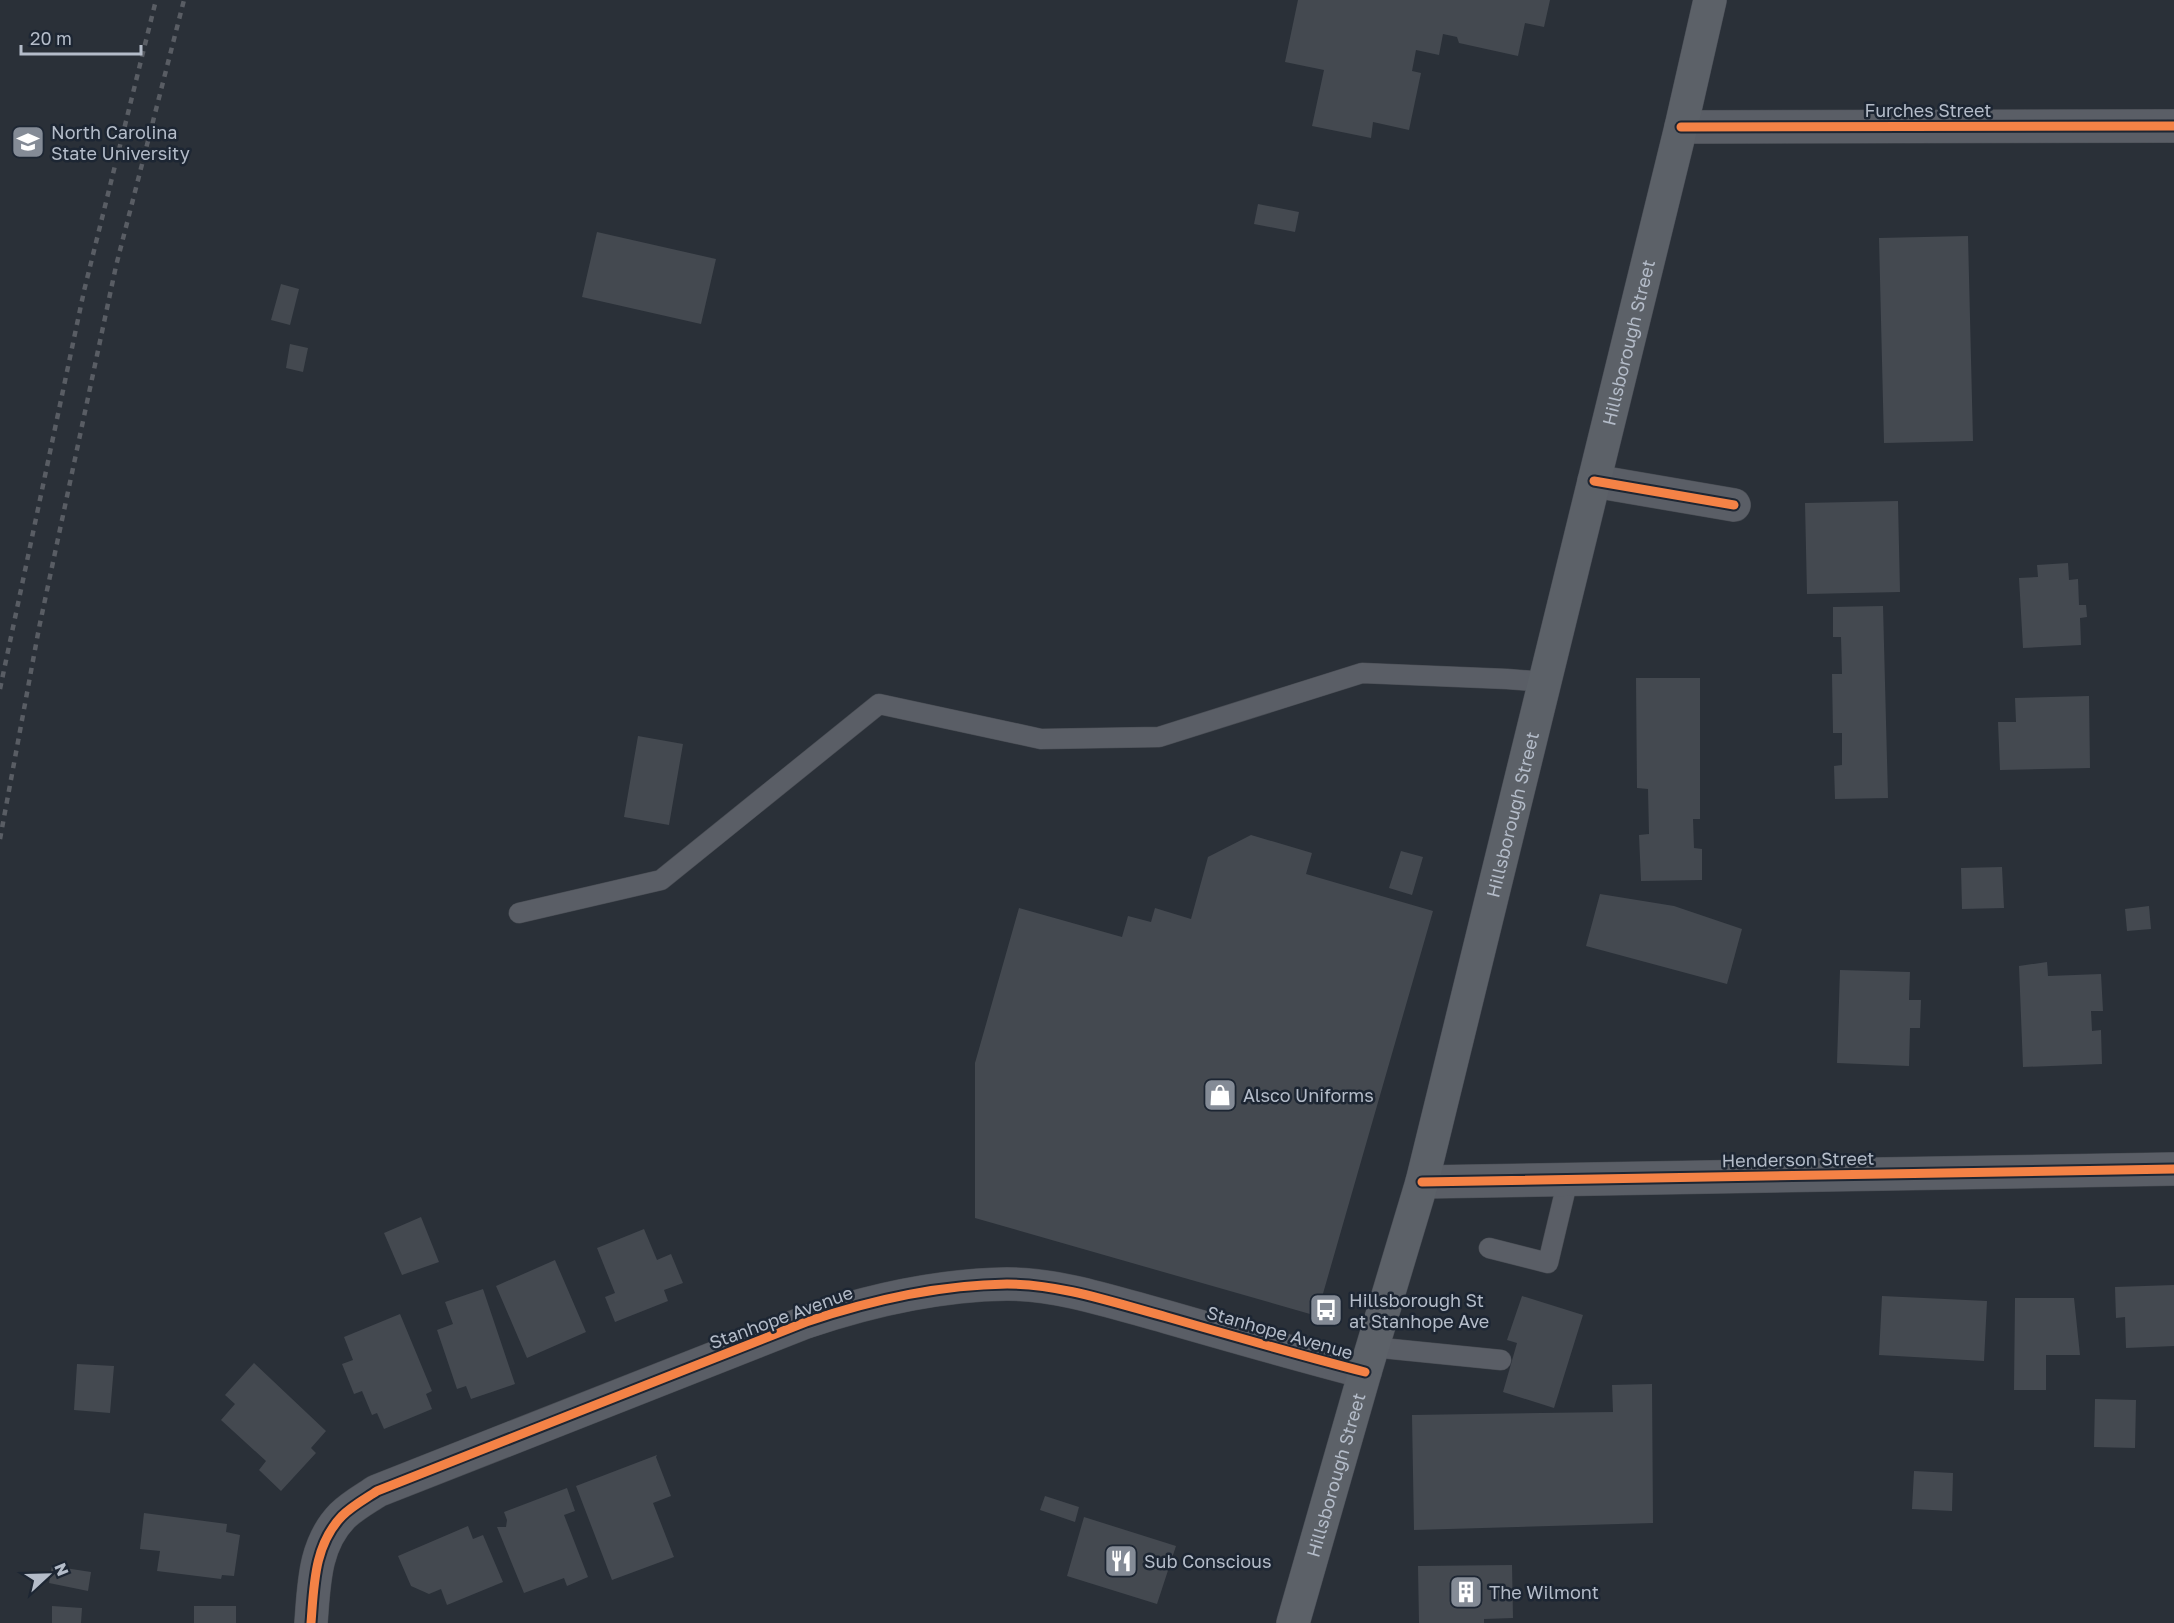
<svg xmlns="http://www.w3.org/2000/svg" width="2174" height="1623" viewBox="0 0 2174 1623" font-family="'Golos Text',sans-serif">
<style>
.building{fill:#444950}
.lines{fill:none;stroke-linecap:round;stroke-linejoin:round}
.lane-casing{stroke:#484c53;stroke-width:21}
.street-casing{stroke:#484c53;stroke-width:34}
.primary-casing{stroke:#484c55;stroke-width:34}
.lane{stroke:#5a5e66;stroke-width:20}
.street{stroke:#5a5e66;stroke-width:33}
.primary{stroke:#5c6168;stroke-width:33}
.rail{stroke:#595d64;stroke-width:4.5;stroke-dasharray:6 6;stroke-linecap:butt}
.cycleway-casing{stroke:#1d2633;stroke-width:13}
.cycleway{stroke:#f48246;stroke-width:9}
.labels{text-anchor:middle;dominant-baseline:central;stroke-width:5;stroke-linejoin:round;paint-order:stroke}
.street-label{font-size:18px;fill:#b4bcc9;stroke:#1d2633}
.poi-label{font-size:18px;fill:#b4bcc9;stroke:#1d2633;text-anchor:start}
</style>
<rect width="100%" height="100%" fill="#2a3038"/>
<path class="building" d="M 1298,0 L 1550,0 L 1544,27 L 1525,23 L 1518,56 L 1459,43 L 1457,37 L 1443,34 L 1439,55 L 1416,50 L 1412,71 L 1421,73 L 1409,130 L 1373,122 L 1371,138 L 1312,126 L 1324,70 L 1285,62 Z
M 1258,204 L 1299,212 L 1295,232 L 1254,224 Z
M 597,232 L 716,259 L 701,324 L 582,297 Z
M 1968,236 L 1973,441 L 1884,443 L 1879,238 Z
M 281,284 L 299,289 L 290,325 L 271,320 Z
M 290,344 L 308,348 L 303,372 L 286,368 Z
M 1898,501 L 1900,592 L 1807,594 L 1805,503 Z
M 2068,563 L 2069,580 L 2078,579 L 2079,605 L 2086,605 L 2087,617 L 2080,618 L 2081,645 L 2023,648 L 2019,578 L 2038,577 L 2037,565 Z
M 1883,606 L 1888,798 L 1835,799 L 1834,766 L 1842,765 L 1842,733 L 1833,733 L 1832,674 L 1842,674 L 1841,637 L 1833,637 L 1833,607 Z
M 1636,678 L 1700,678 L 1700,819 L 1693,819 L 1694,848 L 1702,849 L 1702,880 L 1641,881 L 1639,835 L 1649,834 L 1648,789 L 1637,788 Z
M 2089,696 L 2090,768 L 2000,770 L 1998,722 L 2016,722 L 2015,698 Z
M 638,736 L 683,744 L 669,825 L 624,817 Z
M 1251,835 L 1312,853 L 1306,874 L 1433,911 L 1318,1311 L 1315,1314 L 1310,1314 L 975,1218 L 975,1063 L 1019,908 L 1122,937 L 1128,916 L 1151,922 L 1155,908 L 1191,919 L 1208,857 Z
M 1401,851 L 1423,857 L 1412,895 L 1389,888 Z
M 2002,867 L 2004,908 L 1962,909 L 1961,868 Z
M 1600,894 L 1674,906 L 1742,929 L 1727,984 L 1586,946 Z
M 2149,906 L 2151,929 L 2127,931 L 2125,909 Z
M 2047,962 L 2048,976 L 2101,974 L 2103,1011 L 2091,1011 L 2092,1031 L 2101,1030 L 2102,1064 L 2023,1067 L 2019,966 Z
M 1840,970 L 1910,972 L 1909,1000 L 1921,1000 L 1920,1028 L 1910,1028 L 1909,1066 L 1837,1063 Z
M 421,1217 L 439,1262 L 402,1275 L 384,1233 Z
M 644,1229 L 657,1260 L 671,1254 L 683,1283 L 664,1290 L 668,1301 L 615,1322 L 605,1297 L 615,1293 L 597,1248 Z
M 555,1260 L 586,1332 L 527,1358 L 496,1286 Z
M 2174,1285 L 2174,1346 L 2126,1348 L 2125,1317 L 2116,1318 L 2115,1287 Z
M 483,1289 L 515,1384 L 471,1399 L 466,1386 L 457,1389 L 437,1330 L 453,1324 L 445,1302 Z
M 1522,1296 L 1583,1315 L 1554,1408 L 1503,1392 L 1517,1343 L 1507,1340 Z
M 1882,1296 L 1987,1301 L 1984,1361 L 1879,1355 Z
M 2015,1298 L 2074,1298 L 2080,1355 L 2046,1355 L 2046,1390 L 2014,1390 Z
M 400,1314 L 432,1391 L 426,1394 L 432,1409 L 384,1429 L 377,1413 L 372,1415 L 362,1391 L 354,1394 L 342,1364 L 353,1360 L 344,1337 Z
M 254,1363 L 326,1431 L 311,1448 L 316,1453 L 281,1491 L 259,1470 L 266,1461 L 221,1420 L 235,1404 L 225,1395 Z
M 77,1364 L 114,1366 L 110,1413 L 74,1410 Z
M 1652,1384 L 1653,1523 L 1414,1530 L 1412,1415 L 1613,1412 L 1612,1385 Z
M 2095,1399 L 2136,1400 L 2135,1448 L 2094,1447 Z
M 657,1455 L 656,1457 L 671,1496 L 653,1503 L 674,1557 L 612,1580 L 576,1486 Z
M 1914,1471 L 1953,1473 L 1952,1511 L 1912,1509 Z
M 567,1488 L 575,1511 L 564,1515 L 588,1577 L 567,1586 L 564,1578 L 524,1593 L 497,1527 L 506,1527 L 507,1520 L 504,1512 Z
M 1045,1496 L 1079,1507 L 1075,1522 L 1040,1510 Z
M 144,1513 L 227,1524 L 226,1532 L 240,1535 L 234,1576 L 222,1575 L 221,1579 L 157,1571 L 160,1551 L 140,1549 Z
M 1084,1517 L 1176,1546 L 1157,1604 L 1067,1576 Z
M 468,1526 L 473,1539 L 483,1535 L 503,1582 L 447,1605 L 441,1589 L 429,1594 L 411,1586 L 398,1556 Z
M 1512,1565 L 1513,1618 L 1484,1619 L 1484,1623 L 1419,1623 L 1418,1566 Z
M 52,1566 L 91,1572 L 88,1591 L 49,1583 Z
M 52,1606 L 82,1608 L 81,1623 L 52,1623 Z
M 194,1606 L 236,1606 L 236,1623 L 194,1623 Z"/>
<g class="lines">
<defs>
<path id="lane" d="M 519,913 L 661,880 L 879,704 L 1041,739 L 1159,737 L 1362,673 L 1507,679 L 1545,682
M 1489,1248 L 1548,1263 L 1568,1179
M 1372,1347 L 1501,1360"/>
<path id="street" d="M 1681,127 L 2174,126
M 1594,481 L 1734,505
M 1422,1182 L 2174,1169
M 311,1623 C 314,1585 314,1545 342,1516 C 352,1506 365,1499 377,1491 L 806,1322 C 871,1300 937,1285 1007,1284 C 1061,1284 1115,1303 1167,1317 C 1233,1336 1299,1355 1365,1372"/>
<g id="primary">
<path id="s1" d="M 1293,1623 L 1365,1372 L 1422,1182 L 1681,127 L 1710,0"/>
</g>
</defs>
<use href="#lane" class="lane-casing"/>
<use href="#street" class="street-casing"/>
<use href="#primary" class="primary-casing"/>
<use href="#lane" class="lane"/>
<use href="#street" class="street"/>
<use href="#primary" class="primary"/>
<path class="rail" d="M 0,689 L 84,291 L 156,0
M 0,839 L 39,628 L 116,266 L 184,0"/>
<defs>
<path id="cycleway" d="M 1681,127 L 2174,126
M 1594,481 L 1734,505
M 1422,1182 L 2174,1169
M 311,1623 C 314,1585 314,1545 342,1516 C 352,1506 365,1499 377,1491 L 806,1322 C 871,1300 937,1285 1007,1284 C 1061,1284 1115,1303 1167,1317 C 1233,1336 1299,1355 1365,1372"/>
</defs>
<use href="#cycleway" class="cycleway-casing"/>
<use href="#cycleway" class="cycleway"/>
</g>
<defs>
<symbol id="university-square" viewBox="-11 -11 22 22"><rect x="-9" y="-9" width="18" height="18" rx="4" fill="#848b96" stroke="#1d2633"/><path d="M0-5L7-2L0 1L-7-2ZM-4 1L0 2.5L4 1V4Q0 6-4 4Z" fill="#fff"/></symbol>
<symbol id="shop-square" viewBox="-11 -11 22 22"><rect x="-9" y="-9" width="18" height="18" rx="4" fill="#848b96" stroke="#1d2633"/><path d="M-5-2.5h2.3a2.7 3.5 0 0 1 5.4 0H5L5.5 6h-11ZM-1.5-2.5h3a1.5 2.3 0 0 0-3 0Z" fill="#fff"/></symbol>
<symbol id="bus-square" viewBox="-11 -11 22 22"><rect x="-9" y="-9" width="18" height="18" rx="4" fill="#848b96" stroke="#1d2633"/><path d="M-5-6H5V4H4V6H2V4H-2V6H-4V4H-5ZM-3.5-4V0h7V-4ZM-3.5 1.2v1.5H-2V1.2ZM2 1.2v1.5H3.5V1.2Z" fill="#fff"/></symbol>
<symbol id="restaurant-square" viewBox="-11 -11 22 22"><rect x="-9" y="-9" width="18" height="18" rx="4" fill="#848b96" stroke="#1d2633"/><path d="M-5-6h1v4h1v-4h1v4h1v-4h1v5L-1.5 .5V6h-2V.5L-5-1ZM5-6V6H3V1.5H1.5Q1.5-4 5-6Z" fill="#fff"/></symbol>
<symbol id="building-square" viewBox="-11 -11 22 22"><rect x="-9" y="-9" width="18" height="18" rx="4" fill="#848b96" stroke="#1d2633"/><path d="M-4-6H4V6H1V3H-1V6H-4ZM-2.5-4.3h1.7v1.8h-1.7ZM.8-4.3h1.7v1.8H.8ZM-2.5-1h1.7V.8h-1.7ZM.8-1h1.7V.8H.8Z" fill="#fff"/></symbol>
</defs>
<g fill-rule="evenodd">
<use href="#university-square" x="9" y="123" width="38" height="38"/>
<use href="#shop-square" x="1201" y="1076" width="38" height="38"/>
<use href="#bus-square" x="1307" y="1291" width="38" height="38"/>
<use href="#restaurant-square" x="1102" y="1542" width="38" height="38"/>
<use href="#building-square" x="1447" y="1573" width="38" height="38"/>
</g>
<g class="labels">
<g class="street-label">
<text x="1928" y="110">Furches Street</text>
<text stroke="none"><textPath href="#s1" startOffset="1324">Hillsborough Street</textPath></text>
<text stroke="none"><textPath href="#s1" startOffset="838">Hillsborough Street</textPath></text>
<text transform="translate(1798 1159) rotate(-1)">Henderson Street</text>
<text transform="translate(781 1317) rotate(-20)">Stanhope Avenue</text>
<text transform="translate(1280 1332) rotate(16)">Stanhope Avenue</text>
<text stroke="none"><textPath href="#s1" startOffset="154">Hillsborough Street</textPath></text>
</g>
<g class="poi-label">
<text x="51" y="132">North Carolina<tspan x="51" dy="21">State University</tspan></text>
<text x="1243" y="1095">Alsco Uniforms</text>
<text x="1349" y="1300">Hillsborough St<tspan x="1349" dy="21">at Stanhope Ave</tspan></text>
<text x="1144" y="1561">Sub Conscious</text>
<text x="1489" y="1592">The Wilmont</text>
</g>
</g>
<g transform="translate(48 1575) rotate(68)" stroke="#1d2633" stroke-width="4.5" paint-order="stroke">
<path d="M0-4.5L10 22L0 15L-10 22Z" fill="#b4bcc9"/>
<text y="-9" font-size="16" font-weight="bold" text-anchor="middle" fill="#b4bcc9">N</text>
</g>
<path d="M21 45v9h120v-9" fill="none" stroke="#b4bcc9" stroke-width="3"/>
<text x="30" y="45" font-size="18" fill="#b4bcc9" stroke="#1d2633" stroke-width="4.5" paint-order="stroke">20 m</text>
</svg>
